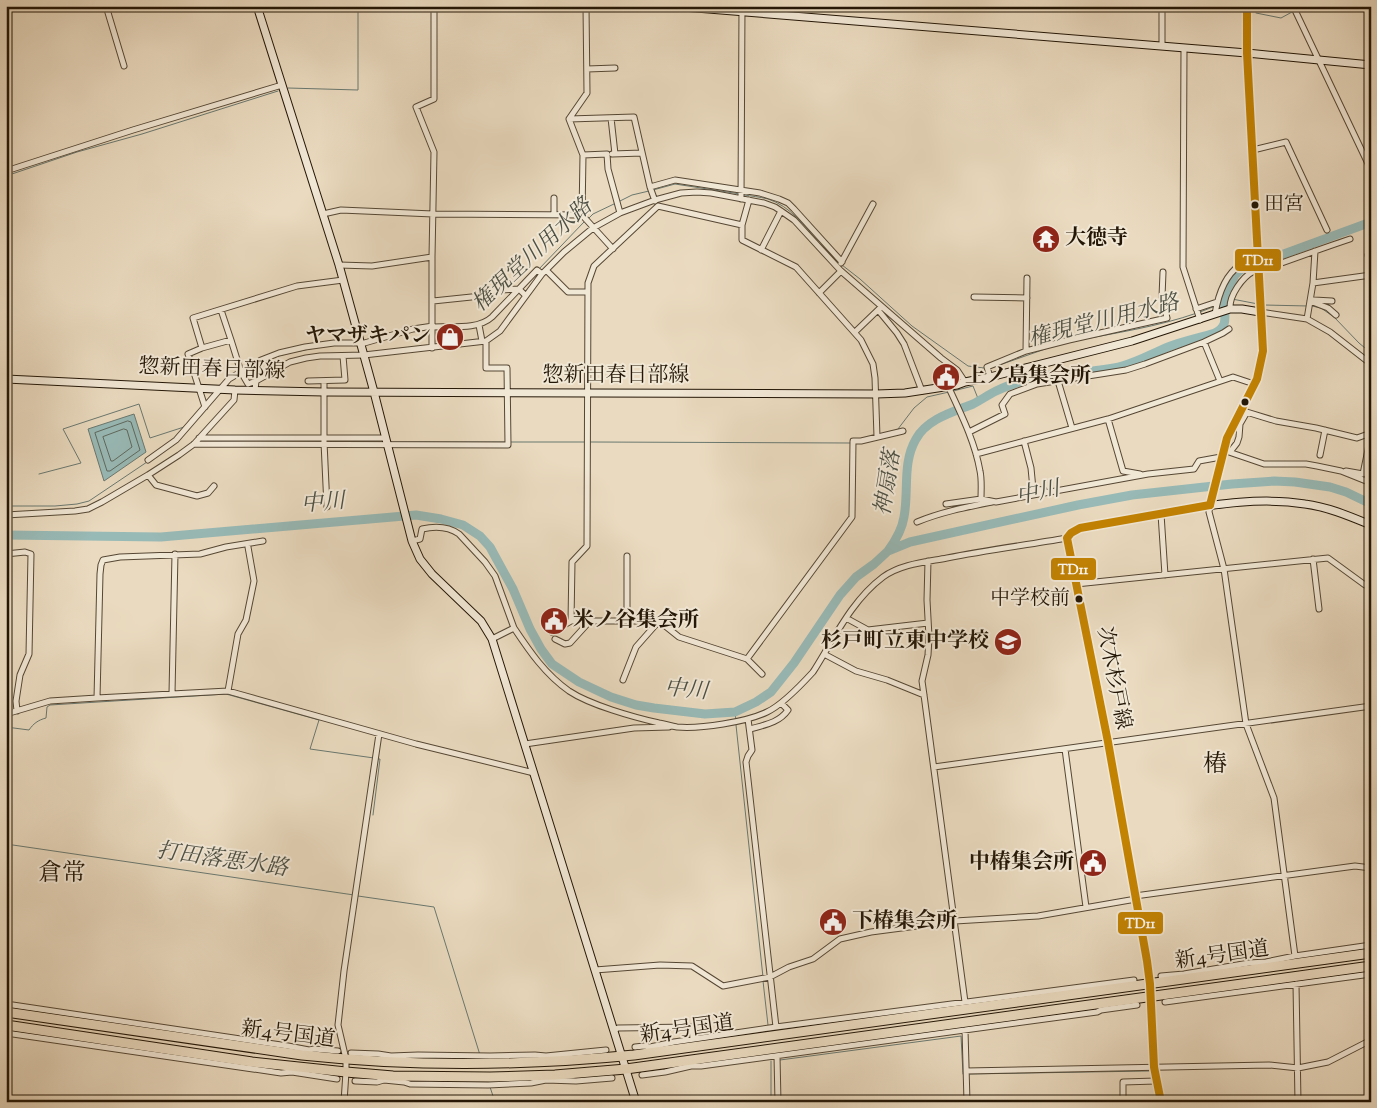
<svg xmlns="http://www.w3.org/2000/svg" width="1377" height="1108" viewBox="0 0 1377 1108" font-family="'Sorts Mill Goudy','Noto Serif JP',serif">
<style>
.water{fill:#98bab7;stroke:#697870}
.lines{fill:none;stroke-linecap:round;stroke-linejoin:round}
.shore{stroke:#5e685e;stroke-width:1}
.stream{stroke:#697870;stroke-width:1}
.river{stroke:#98bab7;stroke-width:9}
.street-casing{stroke:#554734;stroke-width:7}
.secondary-casing{stroke:#231606;stroke-width:9}
.highway-casing{stroke:#231606;stroke-width:11}
.street{stroke:#f1e7d5;stroke-width:5}
.secondary{stroke:#f1e7d5;stroke-width:7}
.highway{stroke:#eadabf;stroke-width:9}
.bus-1-casing{stroke:#f1e7d5;stroke-width:11}
.bus-1{stroke:#c28202;stroke-width:8}
.bus-dot{fill:#231606;stroke:#f1e7d5;stroke-width:2}
.labels{text-anchor:middle;dominant-baseline:central;stroke-width:4;stroke-linejoin:round;paint-order:stroke}
.bus-label{font-size:20px;fill:#231606;stroke:#f1e7d5;text-anchor:start}
.poi-label{font-size:21px;font-weight:bold;fill:#231606;stroke:#f1e7d5;text-anchor:start}
.street-label{font-size:21px;fill:#231606;stroke:#f1e7d5}
.water-label{font-size:22px;font-style:italic;fill:#4c4f44;stroke:#f1e7d5}
.quarter-label{font-size:24px;fill:#231606;stroke:#f1e7d5}
.line-badge{stroke:#f1e7d5;stroke-width:2}
.badge-label{font-size:14px;text-anchor:middle;font-weight:bold;fill:#fff}
</style>
<rect width="100%" height="100%" fill="#eadabf"/>
<filter id="stains"><feTurbulence type="fractalNoise" baseFrequency=".004" numOctaves="4"/><feColorMatrix values="0 0 0 0 .2 0 0 0 0 .09 0 0 0 0 .02 0 0 0 .5 -.17"/></filter>
<radialGradient id="worn" r=".72"><stop offset=".6" stop-color="#630" stop-opacity="0"/><stop offset="1" stop-color="#630" stop-opacity=".3"/></radialGradient>
<path class="water" d="M 134,414 L 146,452 L 104,481 L 88,429 Z"/>
<g class="lines">
<path class="shore" d="M 128,421 L 131,422 L 140,450 L 110,471 L 107,471 L 95,433 Z
M 124,429 L 127,430 L 132,447 L 113,461 L 111,461 L 103,437 Z"/>
<path class="stream" d="M 1296,11 L 1304,6
M 1256,13 L 1281,18 L 1292,12
M 288,88 L 358,90 L 358,6
M 6,176 L 77,152 L 142,134 L 278,91
M 653,190 L 675,184 L 740,194
M 744,195 C 751,196 760,197 768,199 C 790,206 805,226 819,243
M 620,201 L 632,195 L 649,191
M 587,220 L 593,214 L 616,203
M 822,246 L 839,262
M 842,265 L 860,279 L 912,326 L 968,366 L 984,368
M 538,270 L 584,222
M 1232,299 L 1258,304
M 1219,305 L 1229,300
M 1264,305 L 1308,306
M 1312,306 L 1321,308 L 1334,317 L 1359,343 L 1371,353
M 1200,312 L 1213,307
M 1074,341 C 1115,333 1157,327 1197,313
M 300,351 L 315,348
M 278,356 L 286,354
M 991,368 L 1048,348
M 953,391 L 973,386 L 979,401
M 898,429 L 914,408 L 927,397 L 949,392
M 187,431 L 204,411
M 205,441 L 321,442
M 325,442 L 384,442
M 390,442 L 506,442
M 510,442 L 586,442
M 590,442 L 851,443
M 867,442 L 893,436
M 39,474 L 81,463 L 63,429 L 139,404 L 150,438 L 184,427
M 6,506 L 55,506 L 77,504 L 89,501 L 147,462
M 735,712 L 736,721
M 736,725 L 763,977
M 6,727 L 29,730 C 33,724 38,720 46,718 L 47,707 L 50,705 L 226,694 L 319,720 L 310,749 L 374,758
M 373,815 L 380,759 L 378,759
M 6,844 L 354,895
M 358,896 L 434,907 L 480,1055
M 763,981 L 768,1025
M 780,1060 L 961,1036 L 963,1074
M 771,1061 L 771,1102
M 969,1074 L 1149,1071
M 490,1087 L 495,1102"/>
<path class="river" d="M 6,535 L 161,537 L 416,515 L 441,519 L 463,525 L 480,536 L 490,547 L 513,589 L 530,629 L 541,649 L 552,664 L 579,682 L 611,697 L 636,705 L 654,708 L 705,714 L 735,712 L 756,702 L 771,692 L 794,663 L 840,595 L 856,577 L 874,564 L 888,551 L 910,542 L 1078,505 L 1132,495 L 1232,484 L 1274,481 L 1295,482 L 1330,487 L 1346,492 L 1371,504
M 888,551 C 896,540 902,530 904,517 C 909,491 902,463 916,439 C 927,419 953,412 973,404 C 981,400 988,395 996,391 C 1010,384 1025,380 1040,377 C 1067,371 1096,373 1122,366 C 1138,362 1153,353 1168,347 C 1183,341 1199,338 1215,333 C 1230,325 1223,316 1225,303 C 1226,295 1230,286 1233,279 L 1235,275 L 1240,270 L 1371,222"/>
<defs>
<path id="street" d="M 106,6 L 124,66
M 586,6 L 587,93 L 569,119 L 583,155 L 607,154 L 608,169 L 620,213
M 1293,6 L 1371,170
M 1162,46 L 1162,6
M 1184,48 L 1183,267 L 1200,320
M 587,69 L 615,68
M 611,118 L 615,154
M 569,119 L 634,117 L 650,187 L 655,201
M 1253,150 L 1286,142 L 1327,230
M 612,154 L 642,153
M 6,171 L 133,130 L 282,85
M 650,187 L 675,180 L 760,193 L 779,199 L 788,203 L 794,209 L 842,262
M 741,199 L 742,6
M 749,200 L 742,225 L 742,240 L 796,267 L 861,340 L 873,364 L 875,378 L 877,437
M 323,214 L 341,210 L 433,214 L 582,215 L 613,249
M 554,215 L 554,198
M 582,215 L 583,155
M 761,250 L 781,211
M 1368,255 L 1371,266
M 841,263 L 873,204
M 339,265 L 372,266 L 432,257
M 546,270 L 568,292 L 588,292
M 1313,283 L 1315,251
M 819,293 L 841,271
M 974,297 L 1027,298
M 433,301 L 481,296 L 483,291 L 519,289 L 525,295
M 1310,301 L 1328,308 L 1336,315
M 1310,301 L 1314,300 L 1332,301
M 1196,309 L 1217,302
M 1230,309 C 1229,296 1242,277 1254,271 C 1260,267 1269,267 1276,265 C 1301,256 1326,247 1350,239
M 221,310 L 231,340
M 878,310 L 897,333 L 904,344 L 922,391
M 1260,312 L 1307,319 L 1330,332 L 1371,364
M 1215,314 C 1218,296 1224,276 1240,265 C 1245,261 1252,260 1258,257
M 1307,319 L 1313,283 L 1371,275
M 479,325 L 482,341
M 433,327 C 451,326 478,330 492,317 L 537,270 L 542,274
M 855,332 L 880,308
M 1204,342 L 1220,381
M 361,344 L 413,329 L 433,326
M 202,348 L 193,318 L 297,286 L 343,280
M 432,348 L 432,257 L 434,152 L 416,107 L 434,99 L 434,6
M 1026,351 L 1069,340 L 1167,318 L 1162,297 L 1163,272
M 990,377 L 987,367 L 1026,351 L 1027,278
M 308,381 L 345,380 L 343,356
M 324,381 L 324,442 L 327,507
M 1058,381 L 1072,428
M 948,386 C 961,414 975,442 980,471 C 982,480 981,490 981,499
M 255,390 L 256,381 L 290,362 L 306,358 L 320,356 L 364,355 L 486,341 L 500,331 L 542,274 L 564,252 L 593,228 L 620,213 L 655,200 L 681,193 L 697,192 L 711,193 L 764,203 L 775,207 L 781,211 L 794,220 L 841,271 L 941,358 L 957,370 L 965,382
M 205,407 L 188,354 L 202,348 L 231,340 L 241,372 L 248,384 L 256,381
M 1240,410 L 1276,421 L 1316,428 L 1357,438 L 1371,433
M 1108,419 L 1123,471 L 1140,474
M 969,432 L 1005,414 L 1002,405 L 1010,394 L 1037,384 L 1126,370 L 1145,364 L 1204,342 L 1223,333 L 1229,329
M 199,438 L 386,438
M 1024,441 L 1031,468 L 1033,489 L 1044,490
M 194,444 L 508,445 L 507,368 L 486,368 L 486,341
M 1223,450 L 1264,464 L 1306,464 L 1317,466 L 1341,471 L 1371,483
M 1230,452 L 1237,443 L 1239,437 L 1240,424 L 1247,412
M 976,454 L 1108,419 L 1233,377 L 1254,384
M 1320,455 L 1325,430
M 148,460 L 176,440 L 229,379 L 261,360 L 279,353 L 305,347 L 334,343 L 360,343
M 1346,471 L 1363,474 L 1371,435
M 148,475 L 156,485 L 197,496 L 208,493 L 214,486
M 946,504 L 981,499 L 996,502 L 1148,474 L 1194,469 L 1199,461 L 1221,457
M 1210,505 L 1209,512 L 1224,569 L 1246,724 L 1274,798 L 1295,956
M 1161,514 L 1165,575
M 6,515 L 75,511 L 88,509 L 102,502 L 148,475 L 179,455 L 194,444 L 234,400 L 235,390
M 917,522 C 941,512 967,507 992,502
M 412,541 L 420,539 L 422,529 C 435,526 449,527 459,534 L 485,562 L 495,576 L 514,628
M 6,554 L 25,552 L 31,554 L 29,654 L 20,675 L 16,701 L 17,711
M 627,556 L 627,621
M 1313,559 L 1319,609
M 928,561 L 927,600 L 929,637 L 928,655 L 922,681 L 924,695 L 965,1002
M 1076,584 L 1328,558 L 1365,585 L 1371,581
M 846,618 L 868,630 L 928,623
M 571,621 L 572,562 L 587,546 L 588,283 L 594,266 L 658,206 L 742,225
M 552,632 L 571,621 L 659,621 L 679,637 L 747,659 L 762,674
M 492,639 L 514,628 C 530,652 545,674 569,691 C 590,705 633,717 659,723 C 665,724 671,726 677,727 C 701,729 746,722 767,712 C 782,705 802,684 813,672 C 834,639 851,601 883,577 C 901,564 926,562 947,558 C 987,550 1027,545 1067,538
M 555,639 L 565,644 L 570,643 L 590,621
M 824,654 L 856,671 L 887,680 L 924,695
M 747,659 L 852,517 L 853,441 L 861,441 L 903,431
M 623,680 L 636,647 L 659,621
M 228,691 L 238,634 L 246,620 L 254,581 L 248,547
M 172,693 L 175,554
M 97,698 L 100,574 L 101,565 L 103,560 L 120,557 L 200,554 L 226,547 L 263,541
M 6,714 L 50,701 L 97,698 L 228,691 L 416,744 L 534,773
M 748,719 L 752,750 L 748,756 L 746,762 L 776,1027
M 750,729 C 764,725 779,723 788,710 L 781,703
M 525,744 L 634,728 L 669,727
M 1065,749 L 1086,907
M 934,767 L 1371,706
M 1135,896 L 1355,866 L 1371,868
M 595,970 L 660,965 L 692,966 L 723,986 L 770,977 L 789,967 L 813,959 L 840,939 L 871,932 L 955,921 L 1038,916 L 1136,899
M 1161,976 L 1184,974 L 1249,963 L 1266,962 L 1295,956 L 1371,945
M 1296,984 L 1298,1102
M 1165,1002 L 1371,974
M 6,1004 L 288,1046 L 309,1050 L 314,1049 L 338,1051
M 614,1030 L 618,1028 L 692,1027 L 693,1039
M 965,1030 L 967,1102
M 6,1033 L 281,1073 L 292,1072 L 337,1079
M 635,1047 L 644,1046 L 650,1047 L 674,1042 L 776,1027 L 1134,980
M 351,1053 L 378,1054 L 391,1056 L 418,1055 L 490,1056 L 535,1055 L 546,1056 L 606,1050
M 777,1056 L 778,1102
M 966,1071 L 1269,1065 L 1298,1068 L 1328,1062 L 1371,1040
M 642,1075 L 665,1072 L 691,1066 L 701,1066 L 1097,1012 L 1101,1010 L 1137,1005
M 355,1081 L 377,1082 L 384,1080 L 404,1082 L 410,1084 L 488,1085 L 531,1083 L 546,1080 L 576,1081 L 612,1078
M 344,1102 L 346,1072 L 346,1059 L 338,1025 L 344,971 L 379,734
M 1123,1102 L 1123,1082 L 1156,1081"/>
<path id="secondary" d="M 257,6 L 339,265 L 374,392 L 412,541 L 420,559 L 432,574 L 481,621 L 492,639 L 636,1102
M 671,6 L 1247,53 L 1371,65
M 6,379 L 235,390 L 324,392 L 876,394 L 905,393 L 957,385 L 965,382 L 990,377 L 1132,341 L 1230,309 L 1242,309 L 1260,312
M 1210,505 L 1227,438 L 1257,379 L 1263,351 L 1247,53 L 1247,6
M 1161,1102 L 1154,1067 L 1150,984 L 1147,961 L 1108,742 L 1067,538 L 1071,533 L 1080,528 C 1112,522 1143,517 1175,511 C 1217,504 1262,497 1305,504 C 1328,507 1349,516 1371,525"/>
<path id="highway" d="M 6,1012 L 302,1055 C 414,1067 522,1066 634,1055 L 1371,953
M 6,1025 L 252,1062 L 346,1072 L 393,1076 L 490,1077 L 555,1075 L 626,1069 L 706,1058 L 1371,966"/>
</defs>
<use href="#street" class="street-casing"/>
<use href="#secondary" class="secondary-casing"/>
<use href="#highway" class="highway-casing"/>
<use href="#street" class="street"/>
<use href="#secondary" class="secondary"/>
<use href="#highway" class="highway"/>
<defs>
<path id="bus-1" d="M 1210,505 L 1227,438 L 1257,379 L 1263,351 L 1247,53 L 1247,6
M 1161,1102 L 1154,1067 L 1150,984 L 1147,961 L 1108,742 L 1067,538 L 1071,533 L 1080,528 L 1210,505"/>
</defs>
<use href="#bus-1" class="bus-1-casing"/>
<use href="#bus-1" class="bus-1"/>
</g>
<defs>
<symbol id="temple-disc" viewBox="-11 -11 22 22"><circle r="9.5" fill="#8f2418" stroke="#f1e7d5"/><path d="M0-6L5-2H3V0L6.5 2.5H4V6H1.5V3h-3V6H-4V2.5H-6.5L-3 0V-2H-5Z" fill="#fff"/></symbol>
<symbol id="shop-disc" viewBox="-11 -11 22 22"><circle r="9.5" fill="#8f2418" stroke="#f1e7d5"/><path d="M-5-2.5h2.3a2.7 3.5 0 0 1 5.4 0H5L5.5 6h-11ZM-1.5-2.5h3a1.5 2.3 0 0 0-3 0Z" fill="#fff"/></symbol>
<symbol id="civic-disc" viewBox="-11 -11 22 22"><circle r="9.5" fill="#8f2418" stroke="#f1e7d5"/><path d="M-.6-6.5H3V-4.5H.6V-3L4-1V1h2V6H-6V1h2V-1L-.6-3ZM-1.2 2.5V6h2.4V2.5Z" fill="#fff"/></symbol>
<symbol id="school-disc" viewBox="-11 -11 22 22"><circle r="9.5" fill="#8f2418" stroke="#f1e7d5"/><path d="M0-5L7-2L0 1L-7-2ZM-4 1L0 2.5L4 1V4Q0 6-4 4Z" fill="#fff"/></symbol>
</defs>
<g fill-rule="evenodd">
<use href="#temple-disc" x="1030" y="223" width="32" height="32"/>
<use href="#shop-disc" x="434" y="321" width="32" height="32"/>
<use href="#civic-disc" x="930" y="361" width="32" height="32"/>
<use href="#civic-disc" x="538" y="605" width="32" height="32"/>
<use href="#school-disc" x="992" y="626" width="32" height="32"/>
<use href="#civic-disc" x="1077" y="847" width="32" height="32"/>
<use href="#civic-disc" x="817" y="906" width="32" height="32"/>
</g>
<g class="bus-dot">
<circle cx="1255" cy="205" r="4.5"/>
<circle cx="1245" cy="402" r="4.5"/>
<circle cx="1079" cy="599" r="4.5"/>
</g>
<g class="labels">
<g class="bus-label">
<text x="1264" y="205">田宮</text>
<text x="1070" y="599" text-anchor="end">中学校前</text>
</g>
<g class="poi-label">
<text x="1065" y="239">大徳寺</text>
<text x="431" y="337" text-anchor="end">ヤマザキパン</text>
<text x="965" y="377">上ノ島集会所</text>
<text x="573" y="621">米ノ谷集会所</text>
<text x="989" y="642" text-anchor="end">杉戸町立東中学校</text>
<text x="1074" y="863" text-anchor="end">中椿集会所</text>
<text x="852" y="922">下椿集会所</text>
</g>
<g class="street-label">
<text transform="translate(212 370) rotate(2)">惣新田春日部線</text>
<text x="616" y="376">惣新田春日部線</text>
<text transform="translate(1113 678) rotate(79)">次木杉戸線</text>
<text transform="translate(1222 956) rotate(-8)">新4号国道</text>
<text transform="translate(687 1030) rotate(-8)">新4号国道</text>
<text transform="translate(288 1035) rotate(7)">新4号国道</text>
</g>
<g class="water-label">
<text transform="translate(533 256) rotate(-43)">権現堂川用水路</text>
<text transform="translate(1104 322) rotate(-14)">権現堂川用水路</text>
<text transform="translate(889 483) rotate(-81)">神扇落</text>
<text transform="translate(1038 494) rotate(-12)">中川</text>
<text transform="translate(323 504) rotate(-5)">中川</text>
<text transform="translate(686 691) rotate(5)">中川</text>
<text transform="translate(222 861) rotate(8)">打田落悪水路</text>
</g>
<g class="quarter-label">
<text x="1215" y="765">椿</text>
<text x="62" y="874">倉常</text>
</g>
</g>
<g class="line-badge">
<rect x="1234" y="248" width="48" height="24" rx="5" fill="#c28202"/>
<rect x="1050" y="557" width="47" height="24" rx="5" fill="#c28202"/>
<rect x="1117" y="911" width="47" height="24" rx="5" fill="#c28202"/>
</g>
<g class="badge-label">
<text x="1258" y="265">TD11</text>
<text x="1073" y="574">TD11</text>
<text x="1140" y="928">TD11</text>
</g>
<rect width="1377" height="1108" fill="none" stroke="#eadabf" stroke-width="25"/>
<rect x="8" y="8" width="1362" height="1093" fill="none" stroke="#231606" stroke-width="2.5"/>
<rect x="12" y="12" width="1352" height="1083" fill="none" stroke="#231606"/>
<rect width="100%" height="100%" filter="url(#stains)"/>
<rect width="100%" height="100%" fill="url(#worn)"/>
</svg>
